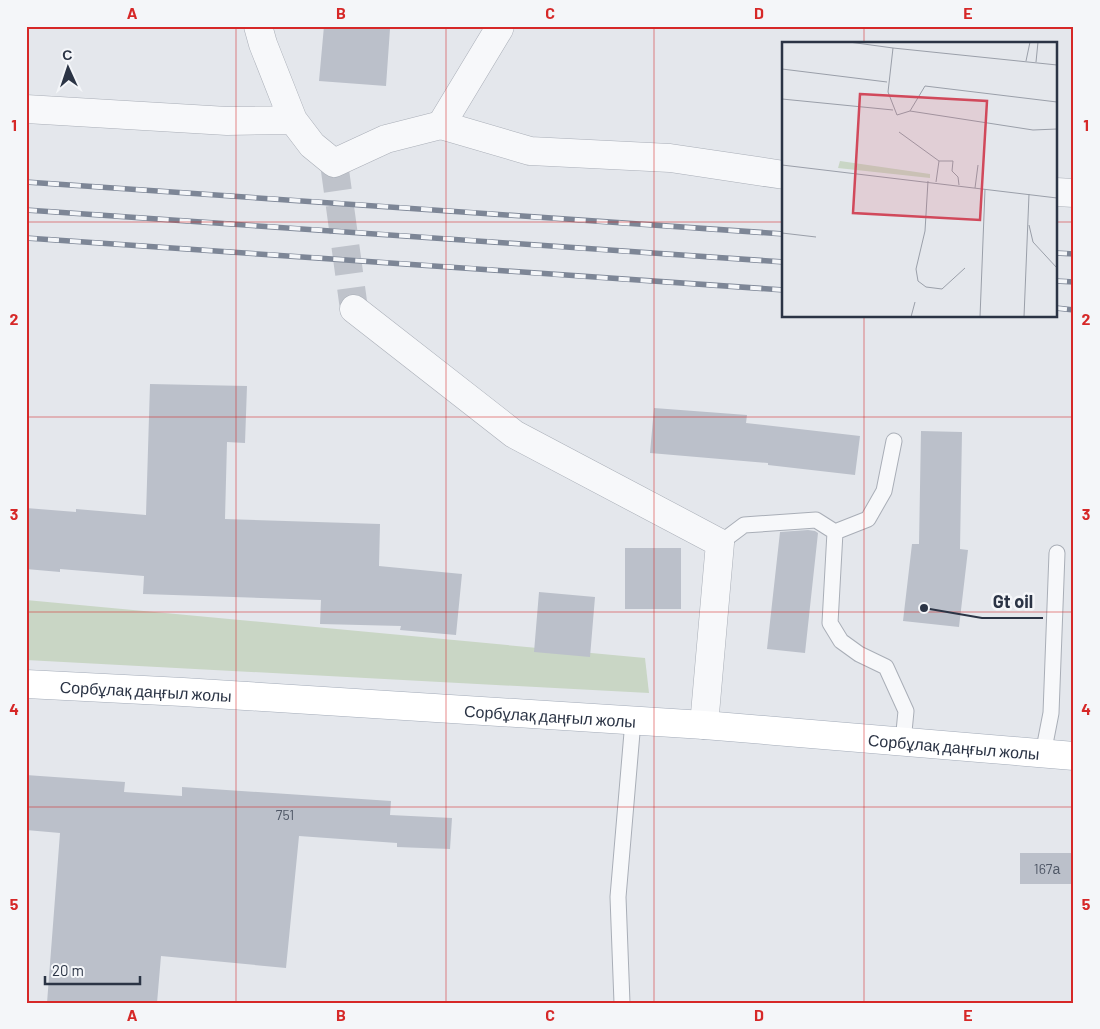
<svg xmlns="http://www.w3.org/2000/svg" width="1100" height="1029" viewBox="0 0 1100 1029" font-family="Barlow,sans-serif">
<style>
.green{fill:#c9d6c5}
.building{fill:#bbc0ca}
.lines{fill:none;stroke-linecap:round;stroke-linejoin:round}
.street-tunnel{stroke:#bfc3cb;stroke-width:28;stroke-dasharray:28 14;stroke-linecap:butt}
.lane-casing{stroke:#a9aeb7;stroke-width:17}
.street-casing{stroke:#a9aeb7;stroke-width:29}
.primary-casing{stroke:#a3abb8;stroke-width:29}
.lane{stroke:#f7f8fa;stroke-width:15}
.street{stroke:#f7f8fa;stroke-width:28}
.primary{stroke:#fff;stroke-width:28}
.rail-casing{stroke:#7d8696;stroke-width:5.5}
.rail{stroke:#f4f6f9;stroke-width:4;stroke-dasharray:11;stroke-linecap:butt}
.grid{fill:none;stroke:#d62828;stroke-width:1;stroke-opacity:0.55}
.labels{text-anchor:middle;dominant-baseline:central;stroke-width:5;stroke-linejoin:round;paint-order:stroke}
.number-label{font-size:14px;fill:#4f5766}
.street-label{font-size:16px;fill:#2b3445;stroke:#f4f6f9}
.inset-road{fill:none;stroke:#9a9fa9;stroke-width:1}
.view{fill:#d1495b;fill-opacity:0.15;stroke:#d1495b;stroke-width:2.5}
.inset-edge{fill:none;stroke:#2b3445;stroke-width:2.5}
.leader{fill:none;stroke:#2b3445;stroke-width:2}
.callout-dot{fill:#2b3445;stroke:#f4f6f9;stroke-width:2}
.callout-label{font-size:18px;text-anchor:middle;font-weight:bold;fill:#2b3445;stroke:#f4f6f9;stroke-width:5;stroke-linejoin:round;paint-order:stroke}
.neatline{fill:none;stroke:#d62828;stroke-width:2}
.grid-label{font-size:16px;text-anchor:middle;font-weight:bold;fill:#d62828}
</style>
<rect width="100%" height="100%" fill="#e4e7ec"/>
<path class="green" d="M 26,600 L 645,658 L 649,693 L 26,660 Z"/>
<path class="building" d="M 324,26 L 356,26 L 390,29 L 386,86 L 319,81 Z
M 150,384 L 247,386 L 245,443 L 227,442 L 225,519 L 380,524 L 379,566 L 462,574 L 456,635 L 400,630 L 401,626 L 320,624 L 321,600 L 143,594 L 144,576 L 60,569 L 60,572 L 26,569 L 26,508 L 76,512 L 76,509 L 146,515 Z
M 654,408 L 747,415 L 746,423 L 860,436 L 855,475 L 768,465 L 768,463 L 650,453 Z
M 921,431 L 962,432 L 960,549 L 968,550 L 959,627 L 903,621 L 912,544 L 919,544 Z
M 808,530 L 815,531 L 818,533 L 805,653 L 767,649 L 780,532 Z
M 625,548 L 681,548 L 681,609 L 625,609 Z
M 539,592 L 595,597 L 590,657 L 534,652 Z
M 26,775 L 125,782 L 124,792 L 182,796 L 182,787 L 391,801 L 390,815 L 452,818 L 450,849 L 397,847 L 397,843 L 299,836 L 286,968 L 161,956 L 157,1003 L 47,1003 L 60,833 L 26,830 Z
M 1020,853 L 1074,853 L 1074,884 L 1020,884 Z"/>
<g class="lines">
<path class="street-tunnel" d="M 334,163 L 354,309"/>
<defs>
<path id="lane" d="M 835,532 L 868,519 L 884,491 L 894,441
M 720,543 L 744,525 L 816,520 L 835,532 L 830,623 L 841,641 L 859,654 L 886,667 L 906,711 L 903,742
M 1043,754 L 1051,713 L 1057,553
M 622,1003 L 618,897 L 633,721"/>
<path id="street" d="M 258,26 L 263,44 L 293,120 L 312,145 L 334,163 L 386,139 L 441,125 L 499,29 L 500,26
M 26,109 L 227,121 L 293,120
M 441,125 L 530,151 L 670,158 L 784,175
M 1056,192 L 1074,193
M 354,309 L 514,434 L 720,543 L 704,725"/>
<g id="primary">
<path id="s1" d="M 26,684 L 183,692 L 704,725 L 1074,756"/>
</g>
</defs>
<use href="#lane" class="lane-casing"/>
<use href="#street" class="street-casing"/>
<use href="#primary" class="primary-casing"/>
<use href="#lane" class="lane"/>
<use href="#street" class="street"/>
<use href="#primary" class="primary"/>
<defs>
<path id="rail" d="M 26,182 L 784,234
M 26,210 L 784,262
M 26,238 L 784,290
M 1056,253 L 1074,254
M 1056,281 L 1074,282
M 1056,308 L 1074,310"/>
</defs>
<use href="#rail" class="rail-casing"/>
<use href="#rail" class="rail"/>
</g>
<path class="grid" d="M 236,26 L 236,1003M 446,26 L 446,1003M 654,26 L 654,1003M 864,26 L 864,44M 26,222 L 784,222M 1056,222 L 1074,222M 864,316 L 864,1003M 26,417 L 1074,417M 26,612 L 1074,612M 26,807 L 1074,807"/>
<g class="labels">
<g class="number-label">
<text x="285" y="814">751</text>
<text x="1047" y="868">167а</text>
</g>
<g class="street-label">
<text stroke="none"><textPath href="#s1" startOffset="120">Сорбұлақ даңғыл жолы</textPath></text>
<text stroke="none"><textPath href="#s1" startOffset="525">Сорбұлақ даңғыл жолы</textPath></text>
<text stroke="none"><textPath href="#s1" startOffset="930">Сорбұлақ даңғыл жолы</textPath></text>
</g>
</g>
<g transform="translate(782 42)">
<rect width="275" height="275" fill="#e4e7ec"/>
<path d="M 58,119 L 148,132 L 148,136 L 56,126 Z" fill="#c9d6c5"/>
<path class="inset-road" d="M 67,0 L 111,6 L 106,50 L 115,73 L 128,69 L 143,44 L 275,60M 111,6 L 275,23M 244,19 L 248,0M 254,20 L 256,0M 0,27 L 105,40M 0,57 L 111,68M 128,69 L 251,88 L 275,87M 117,90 L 157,119 L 154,140M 157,119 L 171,119 L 170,129 L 176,135 L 177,143M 0,123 L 275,156M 146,139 L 143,189 L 134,227 L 136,239 L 144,245 L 160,247 L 183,226M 193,146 L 196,123M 247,183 L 251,200 L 275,226M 0,191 L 34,195M 129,275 L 133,260M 198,275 L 203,147M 242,275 L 247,152"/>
<path class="view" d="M 78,52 L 205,59 L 198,178 L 71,171 Z"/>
<rect width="275" height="275" class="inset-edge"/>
</g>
<path class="leader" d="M924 608L982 618H1043"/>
<circle class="callout-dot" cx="924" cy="608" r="5"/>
<g class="callout-label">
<text x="1013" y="608">Gt oil</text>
</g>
<rect width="1100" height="1029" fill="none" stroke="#f4f6f9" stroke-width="55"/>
<g transform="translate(68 68) rotate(357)" stroke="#f4f6f9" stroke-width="4" paint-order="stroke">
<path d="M0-4L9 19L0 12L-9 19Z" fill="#2b3445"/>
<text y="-8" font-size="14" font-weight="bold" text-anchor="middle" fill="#2b3445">С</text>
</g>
<path d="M45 976v8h95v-8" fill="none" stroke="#2b3445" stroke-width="2.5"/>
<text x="52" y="976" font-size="15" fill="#2b3445" stroke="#f4f6f9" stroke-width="4" paint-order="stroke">20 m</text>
<rect x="28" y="28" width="1044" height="974" class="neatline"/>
<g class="grid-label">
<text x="132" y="19">A</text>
<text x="341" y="19">B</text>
<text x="550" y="19">C</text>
<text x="759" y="19">D</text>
<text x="968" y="19">E</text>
<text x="14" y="131">1</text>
<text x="1086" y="131">1</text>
<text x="14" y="325">2</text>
<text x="1086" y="325">2</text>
<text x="14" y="520">3</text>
<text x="1086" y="520">3</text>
<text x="14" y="715">4</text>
<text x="1086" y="715">4</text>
<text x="14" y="910">5</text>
<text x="1086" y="910">5</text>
<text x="132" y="1021">A</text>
<text x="341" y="1021">B</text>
<text x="550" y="1021">C</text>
<text x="759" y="1021">D</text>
<text x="968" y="1021">E</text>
</g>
</svg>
